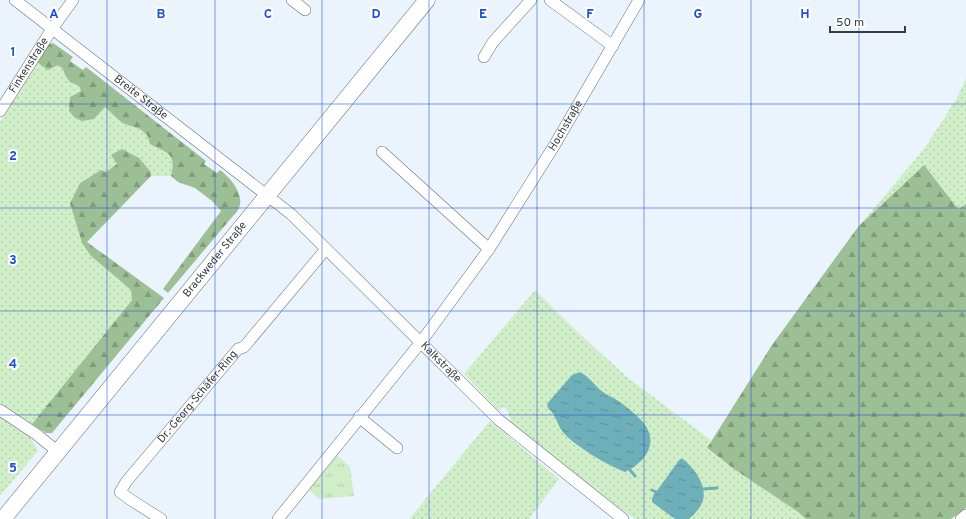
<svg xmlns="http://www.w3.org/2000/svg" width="966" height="519" viewBox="0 0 966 519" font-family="Overpass,sans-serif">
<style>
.grass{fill:url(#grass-dots)}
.forest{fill:url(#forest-firs)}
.park{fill:url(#park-tufts)}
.water{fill:url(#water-ripples)}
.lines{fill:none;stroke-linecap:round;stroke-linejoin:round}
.stream{stroke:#6db0b9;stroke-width:3}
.street-casing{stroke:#666e76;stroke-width:12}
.secondary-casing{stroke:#666e76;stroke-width:17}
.street{stroke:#fff;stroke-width:11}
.secondary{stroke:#fff;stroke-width:16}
.grid{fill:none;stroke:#1d4ed8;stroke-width:1;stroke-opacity:0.55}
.labels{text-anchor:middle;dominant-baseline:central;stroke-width:4;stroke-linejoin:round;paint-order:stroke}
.street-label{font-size:11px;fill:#383c3f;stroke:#fff}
.grid-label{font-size:13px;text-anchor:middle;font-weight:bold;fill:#1d4ed8;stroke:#fff;stroke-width:4;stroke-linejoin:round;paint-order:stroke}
</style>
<defs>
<pattern id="grass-dots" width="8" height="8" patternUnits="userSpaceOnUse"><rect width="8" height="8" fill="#d0efc9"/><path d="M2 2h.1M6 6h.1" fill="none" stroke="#b3ceae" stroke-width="1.8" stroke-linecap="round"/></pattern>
<pattern id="forest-firs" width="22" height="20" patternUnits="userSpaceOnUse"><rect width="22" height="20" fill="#9dbf95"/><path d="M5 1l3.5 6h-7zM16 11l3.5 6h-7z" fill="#819c7b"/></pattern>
<pattern id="park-tufts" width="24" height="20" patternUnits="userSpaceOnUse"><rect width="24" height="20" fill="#d0efc9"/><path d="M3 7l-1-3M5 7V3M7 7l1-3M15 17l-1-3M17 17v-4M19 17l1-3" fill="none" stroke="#b3ceae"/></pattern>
<pattern id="water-ripples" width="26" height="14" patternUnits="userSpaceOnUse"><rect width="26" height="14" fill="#6db0b9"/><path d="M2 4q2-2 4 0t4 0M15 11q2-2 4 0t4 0" fill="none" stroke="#5b9098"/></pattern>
</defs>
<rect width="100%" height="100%" fill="#ebf4fd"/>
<path class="grass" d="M 37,62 L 58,65 L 63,69 L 65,75 L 70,82 L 79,86 L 81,91 L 105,106 L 122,123 L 140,129 L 147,135 L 150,144 C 169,154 176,153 171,176 L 151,176 L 151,172 L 118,164 L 106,172 L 101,171 L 80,183 L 70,203 L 91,256 L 131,290 L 132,300 L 32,424 L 0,403 L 0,122 Z
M 966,78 L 966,204 L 958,209 L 858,227 L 924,149 L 957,98 Z
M 535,290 L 570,325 L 627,377 L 711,440 L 707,449 L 734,469 L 798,512 L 806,519 L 635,519 L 601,495 L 510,422 C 510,417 509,410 504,407 L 498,410 L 464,374 Z
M 0,416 L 29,435 L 38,451 L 0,496 Z
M 490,421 L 559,479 L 529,519 L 409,519 Z"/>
<path class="forest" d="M 53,43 L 73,57 L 70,61 L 83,70 L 86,67 L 206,161 L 204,164 L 217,173 L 220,170 C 231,178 246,196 238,210 L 168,293 L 163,289 L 221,211 L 212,201 L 195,188 L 178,182 L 171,176 C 176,153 169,154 150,144 L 147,135 L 140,129 L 122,123 L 105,107 L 94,119 L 82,121 L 75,118 L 69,111 L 70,97 L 81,91 L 79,86 L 70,82 L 65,75 L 63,69 L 58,65 L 48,70 L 37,62 L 47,45 Z
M 122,149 L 139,158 L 151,172 L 151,176 L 87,242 L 164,298 L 52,433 L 46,433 L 32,424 L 132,300 L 131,290 L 91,256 L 82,243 L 70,203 L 80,183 L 101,170 L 106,172 L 117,164 L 111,155 Z
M 924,165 L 958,209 L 966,204 L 966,508 L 951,519 L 806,519 L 798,512 L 734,469 L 707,448 L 772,345 L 858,227 Z"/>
<path class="park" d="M 337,455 L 350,467 L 354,496 L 319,499 L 309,490 Z"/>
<path class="water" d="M 580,372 C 590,377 597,389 606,394 C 611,397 616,399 620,402 C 627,407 635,414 641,420 C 661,441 646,462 625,472 C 609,466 573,445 563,432 C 556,423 557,416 548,408 L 547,404 L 572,375 Z
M 680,459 L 683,459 C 695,469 710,489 701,505 C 698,511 693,515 689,519 L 675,519 L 652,502 L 652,499 L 653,496 Z"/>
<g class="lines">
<path class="stream" d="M 630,470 L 635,476
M 703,489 L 717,488
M 652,490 L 656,492"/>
<defs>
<g id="street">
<path id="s1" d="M 15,0 L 291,214 L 499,420 L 623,519"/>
<path d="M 292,0 L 305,10"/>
<path d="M 550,0 L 613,46"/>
<path d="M 484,57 L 493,42 L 531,0"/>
<path id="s2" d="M 0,111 L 52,29 L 73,0"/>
<path d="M 382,152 L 489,249"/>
<path d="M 0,410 L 36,434 L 57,451"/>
<path d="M 359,417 L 397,448"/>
<path id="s3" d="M 161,519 L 131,500 L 120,492 L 126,482 L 238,349 L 244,347 L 326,249"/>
<path id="s4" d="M 278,519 L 421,342 L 489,249 L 554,146 L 639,0"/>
<path d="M 961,519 L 966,515"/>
</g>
<g id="secondary">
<path id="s5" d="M 3,519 L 427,0"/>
</g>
</defs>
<use href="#street" class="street-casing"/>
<use href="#secondary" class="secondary-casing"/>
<use href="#street" class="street"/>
<use href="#secondary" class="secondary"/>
</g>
<path class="grid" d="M 107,0 L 107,519M 215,0 L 215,519M 322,0 L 322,519M 429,0 L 429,519M 537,0 L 537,519M 644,0 L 644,519M 751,0 L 751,519M 859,0 L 859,519M 0,104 L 966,104M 0,208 L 966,208M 0,311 L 966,311M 0,415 L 966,415"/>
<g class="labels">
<g class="street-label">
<text stroke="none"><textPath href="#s2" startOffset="54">Finkenstraße</textPath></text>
<text stroke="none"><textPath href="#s1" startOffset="159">Breite Straße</textPath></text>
<text stroke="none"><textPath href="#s4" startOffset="488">Hochstraße</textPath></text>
<text stroke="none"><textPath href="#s5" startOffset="335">Brackweder Straße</textPath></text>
<text stroke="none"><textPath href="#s1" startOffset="560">Kalkstraße</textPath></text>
<text stroke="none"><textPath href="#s3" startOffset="172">Dr.-Georg-Schäfer-Ring</textPath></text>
</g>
</g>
<g class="grid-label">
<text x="54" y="18">A</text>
<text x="161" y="18">B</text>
<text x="268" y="18">C</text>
<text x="376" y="18">D</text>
<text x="483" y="18">E</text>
<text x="590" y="18">F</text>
<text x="698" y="18">G</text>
<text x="805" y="18">H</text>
<text x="13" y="56">1</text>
<text x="13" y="160">2</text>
<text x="13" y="264">3</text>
<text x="13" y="368">4</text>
<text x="13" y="472">5</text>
</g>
<path d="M830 26v6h75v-6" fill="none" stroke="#383c3f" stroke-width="2"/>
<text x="836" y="26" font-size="12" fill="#383c3f" stroke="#ffffff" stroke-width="3" paint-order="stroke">50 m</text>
</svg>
